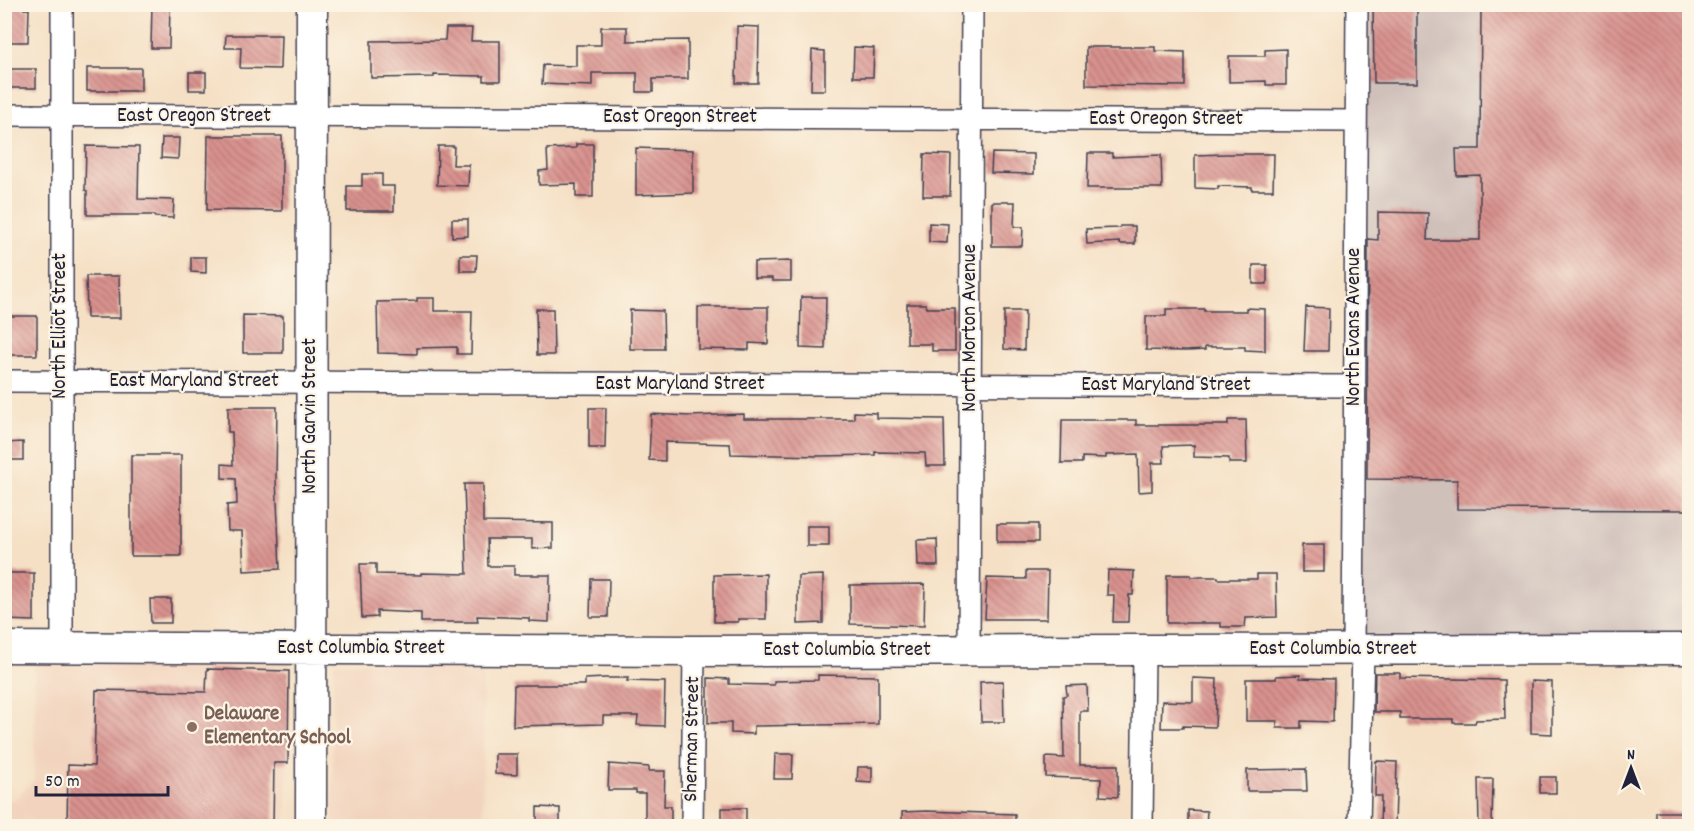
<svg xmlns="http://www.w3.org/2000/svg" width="1694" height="831" viewBox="0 0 1694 831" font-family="Dekko,sans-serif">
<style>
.built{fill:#f2d4be}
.industrial{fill:#cfc0ba}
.building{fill:url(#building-back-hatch)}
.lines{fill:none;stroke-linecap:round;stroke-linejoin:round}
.minor-casing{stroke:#423e50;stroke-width:24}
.secondary-casing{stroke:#423e50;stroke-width:33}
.minor{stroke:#fff;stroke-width:21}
.secondary{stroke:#fff;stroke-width:30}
.education-dot{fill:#8d6e63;stroke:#fcf5e5;stroke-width:2}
.labels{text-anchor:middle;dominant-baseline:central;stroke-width:4.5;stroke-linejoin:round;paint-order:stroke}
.street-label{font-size:21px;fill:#22223b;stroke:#fcf5e5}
.education-label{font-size:21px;font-weight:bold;fill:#785e54;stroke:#fcf5e5;text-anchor:start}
</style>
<defs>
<pattern id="building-back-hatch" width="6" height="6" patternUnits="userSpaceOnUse" patternTransform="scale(1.5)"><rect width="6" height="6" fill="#d9928e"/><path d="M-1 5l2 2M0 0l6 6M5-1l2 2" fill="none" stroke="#b07775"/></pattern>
</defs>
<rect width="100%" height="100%" fill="#fcf5e5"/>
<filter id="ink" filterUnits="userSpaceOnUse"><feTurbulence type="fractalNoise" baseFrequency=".0167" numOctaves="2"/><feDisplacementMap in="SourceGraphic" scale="12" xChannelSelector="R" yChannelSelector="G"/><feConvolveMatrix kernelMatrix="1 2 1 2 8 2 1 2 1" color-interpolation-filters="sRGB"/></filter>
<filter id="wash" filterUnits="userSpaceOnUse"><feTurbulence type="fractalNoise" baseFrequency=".008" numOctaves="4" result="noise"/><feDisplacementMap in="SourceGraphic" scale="24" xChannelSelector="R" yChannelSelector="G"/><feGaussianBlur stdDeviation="1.35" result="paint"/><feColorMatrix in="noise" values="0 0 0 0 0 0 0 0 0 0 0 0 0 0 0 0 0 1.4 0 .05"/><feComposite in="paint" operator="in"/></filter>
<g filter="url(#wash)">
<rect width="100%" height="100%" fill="#f5e0c5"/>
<path class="built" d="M 35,660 L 290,661 L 286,826 L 5,826 L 4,800 L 14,800 L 34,780 Z
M 334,663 L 483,664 L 483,826 L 332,826 Z"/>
<path class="industrial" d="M 1361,5 L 1689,5 L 1689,651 L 1353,649 Z"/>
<g id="blocks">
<path class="building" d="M 4,4 L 24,4 L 24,9 L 29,9 L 28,42 L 4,42 Z
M 152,4 L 170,4 L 169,48 L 151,48 Z
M 1373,4 L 1417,4 L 1417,83 L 1374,83 Z
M 1481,4 L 1689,4 L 1689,510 L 1457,509 L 1457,480 L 1367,479 L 1368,239 L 1378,240 L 1378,212 L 1428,213 L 1427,240 L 1480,240 L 1480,175 L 1457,176 L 1456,149 L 1480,149 Z
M 737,26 L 759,27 L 758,83 L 736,83 Z
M 601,27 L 627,27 L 627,41 L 688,40 L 688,79 L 653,79 L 653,92 L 637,92 L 637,73 L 592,73 L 592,86 L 542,84 L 543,65 L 576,66 L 576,45 L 601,45 Z
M 446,28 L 472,28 L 471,41 L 500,41 L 500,81 L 484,81 L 484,76 L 434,75 L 434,77 L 371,78 L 371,41 L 445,40 Z
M 226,35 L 281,35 L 280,69 L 240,68 L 241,48 L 225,48 Z
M 854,47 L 874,48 L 873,77 L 853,77 Z
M 1086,47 L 1155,47 L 1155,51 L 1185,52 L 1185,86 L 1086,85 Z
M 1286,49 L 1286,85 L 1266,85 L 1266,81 L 1229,82 L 1229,56 L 1265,56 L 1265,50 Z
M 812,50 L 825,51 L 825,90 L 811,90 Z
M 87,68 L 141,68 L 141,91 L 87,91 Z
M 4,69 L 36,69 L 36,88 L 4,88 Z
M 189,72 L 206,72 L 206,90 L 189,90 Z
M 208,136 L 282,136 L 282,211 L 207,210 Z
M 162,138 L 179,138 L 178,159 L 161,158 Z
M 576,144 L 593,144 L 593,197 L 576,197 L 576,184 L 539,185 L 539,171 L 548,170 L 547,149 L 576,148 Z
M 86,146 L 139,147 L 138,199 L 174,200 L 173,218 L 155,217 L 155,215 L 87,215 L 87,191 L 85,190 Z
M 438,146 L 454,146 L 453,165 L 469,165 L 468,186 L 437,185 Z
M 636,148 L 693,150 L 693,193 L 636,195 Z
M 992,153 L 1034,154 L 1034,174 L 991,173 Z
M 1088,153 L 1112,153 L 1112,157 L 1161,155 L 1162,188 L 1087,188 Z
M 924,154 L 951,155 L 950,196 L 923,196 Z
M 1226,154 L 1274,154 L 1273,190 L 1252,190 L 1252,187 L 1218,186 L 1218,189 L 1195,188 L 1195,155 Z
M 362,174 L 382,174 L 382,186 L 394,186 L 394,211 L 347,211 L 347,186 L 362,186 Z
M 992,202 L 1015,202 L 1014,227 L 1023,227 L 1022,246 L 992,246 Z
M 452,219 L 468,219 L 468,236 L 452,237 Z
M 929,223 L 948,224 L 947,243 L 929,242 Z
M 1120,226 L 1135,226 L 1135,244 L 1120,244 L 1120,242 L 1087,244 L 1086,229 L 1120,228 Z
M 460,255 L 477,255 L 476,271 L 460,271 Z
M 191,257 L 206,257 L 206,273 L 191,272 Z
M 791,261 L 791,281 L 772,281 L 772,278 L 754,278 L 754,262 Z
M 1253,265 L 1267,265 L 1267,284 L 1253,284 Z
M 86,276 L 119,276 L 120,318 L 87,318 Z
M 801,297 L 826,297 L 825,349 L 800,348 Z
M 417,298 L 434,298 L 434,311 L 472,311 L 471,354 L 457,354 L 457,347 L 417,348 L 417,354 L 378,353 L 377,302 L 417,301 Z
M 907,304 L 926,304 L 926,308 L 955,308 L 955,351 L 932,351 L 932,344 L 907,344 Z
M 698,307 L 768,307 L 768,344 L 749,343 L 749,350 L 698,349 Z
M 1306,307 L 1329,308 L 1328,351 L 1304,351 Z
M 1246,308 L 1265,309 L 1265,351 L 1245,350 L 1245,347 L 1205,347 L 1205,350 L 1186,351 L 1146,350 L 1146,316 L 1166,316 L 1166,309 L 1204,309 L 1204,311 L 1246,311 Z
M 536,309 L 553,309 L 554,355 L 537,355 Z
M 630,310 L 663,311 L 664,349 L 630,349 Z
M 1004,311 L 1025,311 L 1024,350 L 1004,349 Z
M 243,315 L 283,316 L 283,353 L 243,353 Z
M 4,316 L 37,316 L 37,355 L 4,355 Z
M 228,407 L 277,407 L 276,479 L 280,569 L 244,571 L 242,531 L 228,531 L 227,505 L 237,504 L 236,479 L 222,478 L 222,464 L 233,465 L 232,432 L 228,432 Z
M 589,408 L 606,408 L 605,448 L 589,448 Z
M 854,412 L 876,413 L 876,418 L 944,419 L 945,466 L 926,466 L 925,453 L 875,452 L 875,455 L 819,456 L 731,454 L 730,444 L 665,442 L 665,461 L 649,460 L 651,414 L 690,416 L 744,414 L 744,419 L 854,419 Z
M 1062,420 L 1136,420 L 1136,425 L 1228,425 L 1228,420 L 1246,420 L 1247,463 L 1229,463 L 1229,458 L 1194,457 L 1194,445 L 1163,446 L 1164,463 L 1152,463 L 1152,491 L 1139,492 L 1138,454 L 1106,455 L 1106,458 L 1082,457 L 1082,463 L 1061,463 Z
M 23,442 L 23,460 L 4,460 L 4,443 Z
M 131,455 L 181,455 L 181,556 L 131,556 Z
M 464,484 L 483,484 L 483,522 L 553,523 L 553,548 L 532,549 L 532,539 L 487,539 L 488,566 L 514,566 L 514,575 L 550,575 L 549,622 L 529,621 L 529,618 L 477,616 L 478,622 L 421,622 L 421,613 L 377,611 L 377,617 L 362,618 L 360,564 L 376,564 L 376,574 L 421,575 L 421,573 L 467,574 Z
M 997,524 L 1038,524 L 1038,542 L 997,542 Z
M 807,526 L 829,526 L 829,546 L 807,546 Z
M 937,539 L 938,566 L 918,566 L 917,540 Z
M 1302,545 L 1324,545 L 1324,572 L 1302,572 Z
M 1108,570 L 1134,571 L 1133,595 L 1129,595 L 1128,622 L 1113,622 L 1114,595 L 1107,595 Z
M 1026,571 L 1048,571 L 1047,619 L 985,619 L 987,578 L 1026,579 Z
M 4,573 L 34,573 L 34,621 L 4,620 Z
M 766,574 L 766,619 L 738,619 L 738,622 L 714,622 L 714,575 Z
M 1257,574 L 1276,574 L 1277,617 L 1246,618 L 1245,627 L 1221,627 L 1221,623 L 1167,623 L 1167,575 L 1191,575 L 1191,577 L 1218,577 L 1218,579 L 1257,579 Z
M 823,575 L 823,623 L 798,624 L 798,576 Z
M 591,579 L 609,579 L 608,617 L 590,617 Z
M 925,584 L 924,626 L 850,624 L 850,585 Z
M 150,599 L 171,599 L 171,623 L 151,623 Z
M 207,669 L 289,671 L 288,763 L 274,763 L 273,826 L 67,826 L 68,765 L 94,766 L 96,690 L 206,692 Z
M 1375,673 L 1400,673 L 1400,678 L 1504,680 L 1505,719 L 1476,720 L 1475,723 L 1453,723 L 1453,719 L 1400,719 L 1400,712 L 1374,712 Z
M 818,675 L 878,676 L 878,724 L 754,726 L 754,734 L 731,733 L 731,723 L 708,723 L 708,678 L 729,679 L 729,684 L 774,685 L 774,681 L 818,680 Z
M 1300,675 L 1300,678 L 1334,679 L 1333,722 L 1301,721 L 1301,728 L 1277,728 L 1277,721 L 1246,721 L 1246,679 L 1276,679 L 1276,676 Z
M 605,678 L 628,678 L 627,681 L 665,682 L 664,726 L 637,725 L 638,716 L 603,716 L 603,724 L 513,726 L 514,685 L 585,685 L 585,679 Z
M 1193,678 L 1217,679 L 1215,727 L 1183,726 L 1183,728 L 1161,728 L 1162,701 L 1193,702 Z
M 1003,681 L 1004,722 L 981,722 L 980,682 Z
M 1531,681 L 1552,682 L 1552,734 L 1531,733 Z
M 1087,685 L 1088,711 L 1080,711 L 1080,765 L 1118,765 L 1118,797 L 1100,796 L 1101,779 L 1046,777 L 1046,757 L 1064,758 L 1063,696 L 1067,695 L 1066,686 Z
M 495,754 L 517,754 L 517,775 L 495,774 Z
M 775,754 L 793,754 L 792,779 L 774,779 Z
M 1376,761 L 1397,762 L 1395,825 L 1380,825 L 1381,796 L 1375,796 Z
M 609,764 L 649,767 L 649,771 L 665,771 L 664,806 L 671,806 L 671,825 L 645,826 L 645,793 L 636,793 L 636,790 L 608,790 Z
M 858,767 L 872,767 L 872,783 L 857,782 Z
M 1306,769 L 1307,791 L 1247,791 L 1247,770 Z
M 1540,777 L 1556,777 L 1556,793 L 1540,793 Z
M 1478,779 L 1493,779 L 1492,826 L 1479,826 Z
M 537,807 L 560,808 L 560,826 L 537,826 Z
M 722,808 L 746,808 L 746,826 L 722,826 Z
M 1188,810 L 1207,811 L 1206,826 L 1188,826 Z
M 926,811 L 1015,814 L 1015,826 L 902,826 L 902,812 Z
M 1656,812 L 1689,812 L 1689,826 L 1656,826 Z"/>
</g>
</g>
<g filter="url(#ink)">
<use href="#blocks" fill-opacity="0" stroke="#423e50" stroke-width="1.5"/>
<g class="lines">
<defs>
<path id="minor" d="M 62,4 L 62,647
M 4,115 L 1355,121
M 4,381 L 1355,386
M 1353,649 L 1357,4
M 969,651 L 972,4
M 692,826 L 694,651
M 1142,826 L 1144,652
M 1359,826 L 1363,649"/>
<path id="secondary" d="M 4,647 L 694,651 L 1690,649
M 311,826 L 312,4"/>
</defs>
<use href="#minor" class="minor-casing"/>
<use href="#secondary" class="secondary-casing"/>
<use href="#minor" class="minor"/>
<use href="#secondary" class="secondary"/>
</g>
</g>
<circle class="education-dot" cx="192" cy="727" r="6"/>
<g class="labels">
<g class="street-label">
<text x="194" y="117">East Oregon Street</text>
<text x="680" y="118">East Oregon Street</text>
<text x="1166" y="120">East Oregon Street</text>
<text transform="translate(61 326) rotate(-90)">North Elliot Street</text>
<text transform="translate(1355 327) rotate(-90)">North Evans Avenue</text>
<text transform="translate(971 328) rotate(-90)">North Morton Avenue</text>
<text x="194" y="382">East Maryland Street</text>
<text x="680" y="385">East Maryland Street</text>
<text x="1166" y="386">East Maryland Street</text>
<text transform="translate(311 416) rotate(-90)">North Garvin Street</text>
<text x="361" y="649">East Columbia Street</text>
<text x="1333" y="650">East Columbia Street</text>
<text x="847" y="651">East Columbia Street</text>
<text transform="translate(693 739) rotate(-89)">Sherman Street</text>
</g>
<g class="education-label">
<text x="204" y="715">Delaware<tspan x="204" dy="24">Elementary School</tspan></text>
</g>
</g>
<rect width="1694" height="831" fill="none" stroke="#fcf5e5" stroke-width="24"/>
<g transform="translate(1631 768)" stroke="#fcf5e5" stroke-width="4.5" paint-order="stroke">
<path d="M0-4.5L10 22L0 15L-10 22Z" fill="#22223b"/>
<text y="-9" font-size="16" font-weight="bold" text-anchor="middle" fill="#22223b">N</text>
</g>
<path d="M36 786v9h132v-9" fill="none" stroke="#22223b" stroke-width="3"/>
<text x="45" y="786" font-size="18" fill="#22223b" stroke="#fcf5e5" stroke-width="4.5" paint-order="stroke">50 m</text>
</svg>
